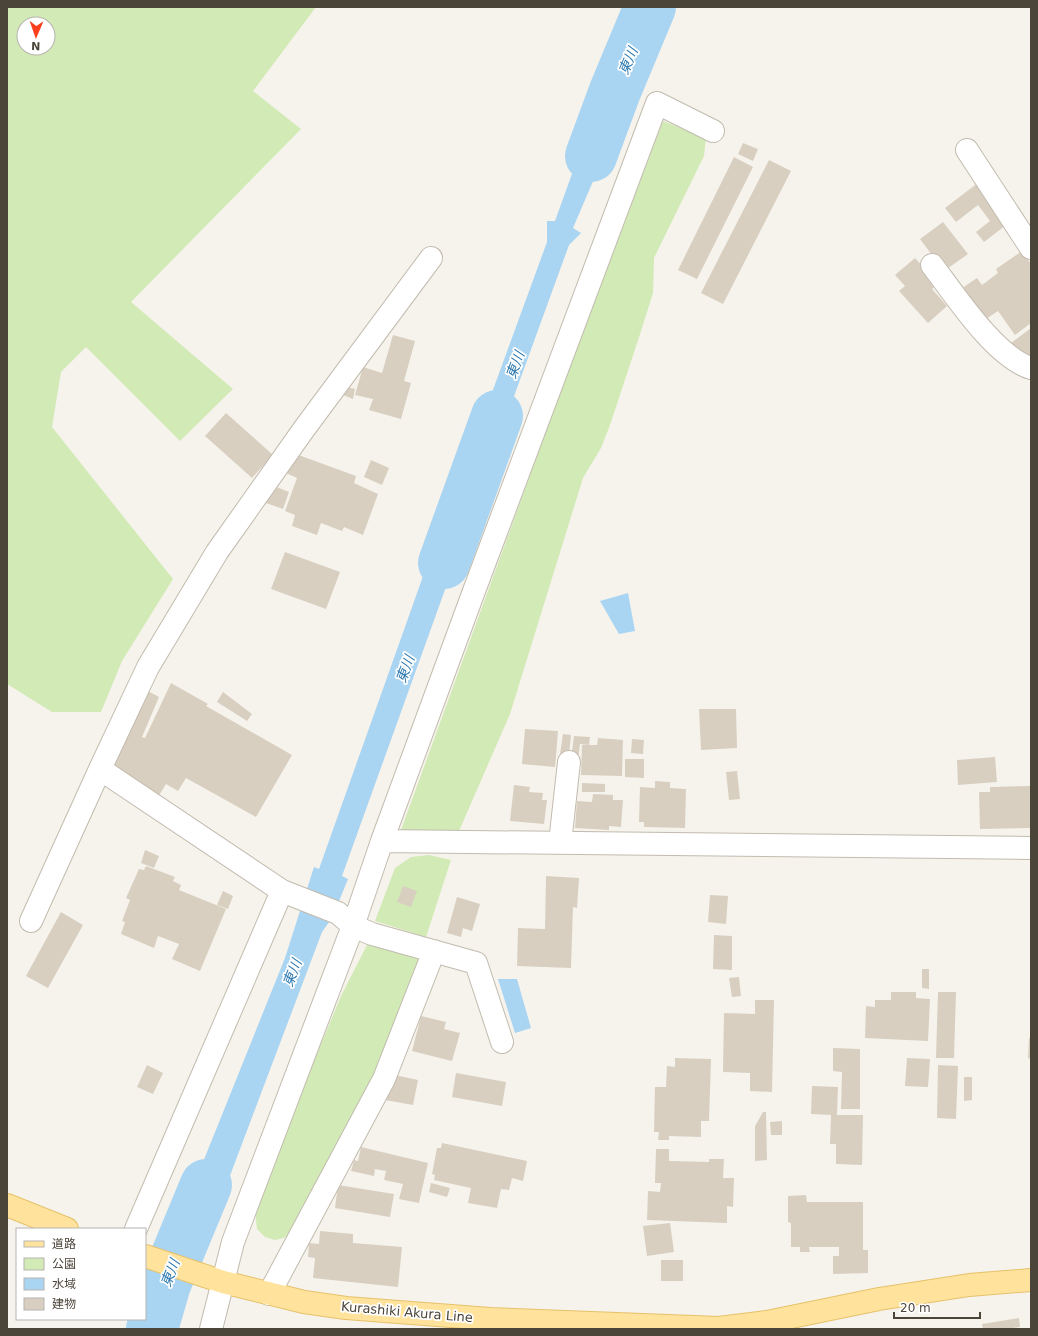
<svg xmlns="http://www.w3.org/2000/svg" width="1038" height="1336" viewBox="0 0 1038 1336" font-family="'DejaVu Sans','Noto Sans JP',sans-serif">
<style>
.green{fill:#d2eab5;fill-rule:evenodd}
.water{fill:#a9d4f2}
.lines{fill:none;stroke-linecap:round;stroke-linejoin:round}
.river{stroke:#a9d4f2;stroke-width:52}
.building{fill:#d8cfc1}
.minor-casing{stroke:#c2bbae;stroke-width:24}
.major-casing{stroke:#e6c16a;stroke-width:24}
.minor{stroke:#fff;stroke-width:22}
.major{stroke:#ffe39c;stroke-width:22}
.labels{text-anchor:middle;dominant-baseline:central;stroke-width:3.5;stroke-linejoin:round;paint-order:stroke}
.street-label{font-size:13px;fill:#4b4439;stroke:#fff}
.water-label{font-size:14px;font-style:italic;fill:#2e7ab2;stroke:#fff}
</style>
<rect width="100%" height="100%" fill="#f6f3ec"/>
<path class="green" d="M 7,7 L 316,7 L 253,91 L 301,129 L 131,302 L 233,389 L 180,441 L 86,347 L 61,372 L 52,427 L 173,579 L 122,661 L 101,712 L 52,712 L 7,684 ZM 24,24 L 48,24 L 48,48 L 24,48 Z
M 663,121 L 706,138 L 704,156 L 654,258 L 653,293 L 642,328 L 610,425 L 601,448 L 583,478 L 510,714 L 459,831 L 401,830 L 560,393 Z
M 429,855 L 451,860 L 426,937 L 375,921 L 395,868 L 411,857 Z
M 376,941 L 423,961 L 374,1081 L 303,1220 L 284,1238 L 275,1240 L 265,1237 L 257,1229 L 255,1211 L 277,1150 L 341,996 L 367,945 Z"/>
<path class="water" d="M 636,7 L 660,7 L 634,83 L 612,75 Z
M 604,85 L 630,95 L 573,228 L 581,233 L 569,245 L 481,487 L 460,480 L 547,242 L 547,221 L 555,221 Z
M 454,489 L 478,498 L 342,876 L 348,879 L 332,918 L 322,932 L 200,1255 L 168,1249 L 285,958 L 314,867 L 319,869 Z
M 628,593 L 635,631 L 619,634 L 600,601 Z
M 498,979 L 517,979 L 531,1028 L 515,1033 Z
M 157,1274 L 183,1287 L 170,1329 L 141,1329 L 144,1319 L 145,1319 Z"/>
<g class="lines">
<path class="river" d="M 591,156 L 615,91 L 650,7
M 444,563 L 497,416
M 152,1329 L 165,1284 L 206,1185"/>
</g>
<path class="building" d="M 743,143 L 758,149 L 753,161 L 738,154 Z
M 734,157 L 753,167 L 697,279 L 678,270 Z
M 769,160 L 791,171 L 723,304 L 701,293 Z
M 979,182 L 1010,222 L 984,242 L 976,232 L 990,221 L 978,205 L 956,222 L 945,208 Z
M 943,222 L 968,254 L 944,271 L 920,239 Z
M 1022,251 L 1031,264 L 1031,323 L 1015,335 L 998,311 L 983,321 L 961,289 L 977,278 L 982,285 L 998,273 L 996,269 Z
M 915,258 L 938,283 L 932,289 L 947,306 L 928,323 L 899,291 L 905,286 L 895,275 Z
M 1031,328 L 1031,357 L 1026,362 L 1011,343 Z
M 393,335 L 415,341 L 404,381 L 411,383 L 401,419 L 369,410 L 373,399 L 355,395 L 363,367 L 382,373 Z
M 343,386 L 355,389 L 353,399 L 338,393 Z
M 226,413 L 273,455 L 252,478 L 205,436 Z
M 293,453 L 356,476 L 354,483 L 378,494 L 363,535 L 344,527 L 342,531 L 321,523 L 317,535 L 292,526 L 295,515 L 285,511 L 297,478 L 286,473 Z
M 371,460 L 389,468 L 382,485 L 364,477 Z
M 269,484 L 289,492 L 283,509 L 263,502 Z
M 285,552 L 340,572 L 326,609 L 271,589 Z
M 171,683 L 208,704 L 206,706 L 292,755 L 256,817 L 186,778 L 178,791 L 166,784 L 158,797 L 109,767 L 144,689 L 159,697 L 142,737 L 145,738 Z
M 223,692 L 252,714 L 247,721 L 217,702 Z
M 699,709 L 736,709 L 737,748 L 701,750 Z
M 525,729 L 558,731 L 555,767 L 522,764 Z
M 563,734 L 571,735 L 569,755 L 560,754 Z
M 574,736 L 590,737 L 589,745 L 580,744 L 578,760 L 571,759 Z
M 598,738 L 623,740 L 622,776 L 581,775 L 582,745 L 597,745 Z
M 632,739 L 644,740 L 643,754 L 631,753 Z
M 995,757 L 997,782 L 958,785 L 957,760 Z
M 625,759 L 644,759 L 644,778 L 625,777 Z
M 737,771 L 740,799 L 729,800 L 726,772 Z
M 655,781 L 670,782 L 670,788 L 686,789 L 685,828 L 644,827 L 644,822 L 639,822 L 640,787 L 655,788 Z
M 582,783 L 605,784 L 605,792 L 582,792 Z
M 514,785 L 530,787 L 529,792 L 543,793 L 542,800 L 547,800 L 544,824 L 510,821 Z
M 1031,786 L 1031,828 L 980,829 L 979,792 L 990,792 L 990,787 Z
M 593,794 L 613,795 L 613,800 L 623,800 L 621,827 L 609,826 L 609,830 L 575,828 L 577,801 L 592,802 Z
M 145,850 L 159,856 L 154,868 L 141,863 Z
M 146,866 L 175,877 L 173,881 L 181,885 L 179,890 L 226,909 L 200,971 L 172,959 L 179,944 L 158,936 L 154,948 L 121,934 L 125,922 L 122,921 L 130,900 L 126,898 L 139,869 L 144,870 Z
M 546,876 L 579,878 L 577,908 L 573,907 L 571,968 L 517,966 L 518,928 L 545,929 Z
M 403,886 L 417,891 L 411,907 L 397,902 Z
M 223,891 L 233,896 L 228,909 L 217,905 Z
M 710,895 L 728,896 L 726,924 L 708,922 Z
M 457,897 L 480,904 L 472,931 L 463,928 L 461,937 L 447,933 Z
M 61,912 L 83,925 L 48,988 L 26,976 Z
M 714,935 L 732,936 L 732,970 L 713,969 Z
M 922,969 L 929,969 L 929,989 L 922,988 Z
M 739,977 L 741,996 L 732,997 L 729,978 Z
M 891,992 L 916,992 L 916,998 L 930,999 L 928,1041 L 865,1038 L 866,1006 L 875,1007 L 875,1000 L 891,1000 Z
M 938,992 L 956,992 L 954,1058 L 936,1058 Z
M 755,1000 L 774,1000 L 772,1092 L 750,1091 L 750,1073 L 723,1072 L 724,1013 L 755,1014 Z
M 421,1016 L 446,1022 L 444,1029 L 460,1033 L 452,1061 L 412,1051 Z
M 1029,1038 L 1031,1038 L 1031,1059 L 1028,1058 Z
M 833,1048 L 860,1049 L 860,1109 L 841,1109 L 842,1072 L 833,1071 Z
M 675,1058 L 711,1059 L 709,1121 L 701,1121 L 701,1137 L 669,1136 L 669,1140 L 658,1140 L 659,1132 L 654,1132 L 655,1087 L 666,1087 L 667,1066 L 675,1067 Z
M 907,1058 L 930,1059 L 928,1087 L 905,1086 Z
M 147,1065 L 163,1073 L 153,1094 L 137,1087 Z
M 938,1065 L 958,1066 L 956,1119 L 937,1118 Z
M 456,1073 L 506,1082 L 502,1106 L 452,1097 Z
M 390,1074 L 418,1080 L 413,1105 L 385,1100 Z
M 964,1077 L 972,1077 L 972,1100 L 964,1101 Z
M 812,1086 L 838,1087 L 837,1115 L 863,1115 L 862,1165 L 836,1164 L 836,1144 L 830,1144 L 831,1115 L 811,1114 Z
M 763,1112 L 766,1112 L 767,1160 L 755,1161 L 755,1126 Z
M 782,1121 L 782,1135 L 771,1135 L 770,1122 Z
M 442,1143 L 527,1161 L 523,1181 L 512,1178 L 509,1190 L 501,1189 L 497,1208 L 468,1203 L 471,1188 L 434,1180 L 435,1175 L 432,1174 L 437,1148 L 441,1148 Z
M 361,1147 L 428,1163 L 419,1203 L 399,1199 L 403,1184 L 384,1180 L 386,1171 L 375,1169 L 374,1176 L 351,1171 L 354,1160 L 358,1161 Z
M 656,1149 L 669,1149 L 669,1161 L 709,1162 L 709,1159 L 724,1159 L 723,1178 L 734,1178 L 733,1207 L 727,1206 L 727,1223 L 647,1220 L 648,1191 L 660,1192 L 661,1183 L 655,1183 Z
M 431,1183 L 450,1188 L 447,1197 L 429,1192 Z
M 338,1185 L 394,1194 L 390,1217 L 335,1208 Z
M 806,1195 L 807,1202 L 863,1202 L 863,1250 L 868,1250 L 868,1273 L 833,1274 L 833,1256 L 839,1256 L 839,1247 L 809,1247 L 810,1252 L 800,1252 L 800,1247 L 791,1247 L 791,1223 L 788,1222 L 788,1196 Z
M 670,1223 L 674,1252 L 647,1256 L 643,1226 Z
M 320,1231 L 353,1234 L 353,1243 L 402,1247 L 398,1287 L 313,1278 L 315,1258 L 308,1257 L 309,1243 L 319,1244 Z
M 661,1260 L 683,1260 L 683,1281 L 661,1281 Z
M 1019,1318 L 1020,1327 L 1007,1329 L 983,1329 L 982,1324 Z"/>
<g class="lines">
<defs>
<path id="minor" d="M 967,150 L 1031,248
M 932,265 C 955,295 995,357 1031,368
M 100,769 L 282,891 L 338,913 L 353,926 L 372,934 L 476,963 L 502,1042
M 382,841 L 1031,848
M 560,843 L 569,762
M 31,921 L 100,769 L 148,667 L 217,552 L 304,429 L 431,258
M 136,1229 L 282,891
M 269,1294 L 384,1079 L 434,951
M 211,1329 L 233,1242 L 353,926 L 382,841 L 474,591 L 657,103 L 713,131"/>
<path id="major" d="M 7,1205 L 67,1229
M 145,1256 L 223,1282 L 304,1302 L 346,1308 L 490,1319 L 719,1328 L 767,1322 L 879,1299 L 969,1285 L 1031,1280"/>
</defs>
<use href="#minor" class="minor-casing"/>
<use href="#major" class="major-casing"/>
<use href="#minor" class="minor"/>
<use href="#major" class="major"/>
</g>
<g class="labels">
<g class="street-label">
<text transform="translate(407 1312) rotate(5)">Kurashiki Akura Line</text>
</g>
<g class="water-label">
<text transform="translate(628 61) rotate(-67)">東川</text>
<text transform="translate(515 365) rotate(-70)">東川</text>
<text transform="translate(405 669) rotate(-70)">東川</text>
<text transform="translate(292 973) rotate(-69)">東川</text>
<text transform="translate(170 1273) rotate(-69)">東川</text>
</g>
</g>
<rect width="1038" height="1336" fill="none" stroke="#4b4439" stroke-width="16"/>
<rect x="16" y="1228" width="130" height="92" fill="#ffffff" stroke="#b7b4b0"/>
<rect x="24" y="1241" width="20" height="6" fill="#ffe39c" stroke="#b7b4b0"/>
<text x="52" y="1248" font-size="12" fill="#4b4439">道路</text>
<rect x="24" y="1258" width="20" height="12" fill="#d2eab5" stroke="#b7b4b0"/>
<text x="52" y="1268" font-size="12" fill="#4b4439">公園</text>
<rect x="24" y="1278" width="20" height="12" fill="#a9d4f2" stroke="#b7b4b0"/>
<text x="52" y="1288" font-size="12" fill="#4b4439">水域</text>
<rect x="24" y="1298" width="20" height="12" fill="#d8cfc1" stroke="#b7b4b0"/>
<text x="52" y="1308" font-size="12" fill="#4b4439">建物</text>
<g transform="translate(36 36) rotate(182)"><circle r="19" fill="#ffffff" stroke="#b7b4b0"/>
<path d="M0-3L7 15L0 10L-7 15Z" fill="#fc3f1d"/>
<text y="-6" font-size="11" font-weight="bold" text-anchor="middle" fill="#4b4439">N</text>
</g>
<path d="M894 1312v6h86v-6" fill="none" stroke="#4b4439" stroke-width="2"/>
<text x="900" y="1312" font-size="12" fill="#4b4439" stroke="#ffffff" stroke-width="3" paint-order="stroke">20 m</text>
</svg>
